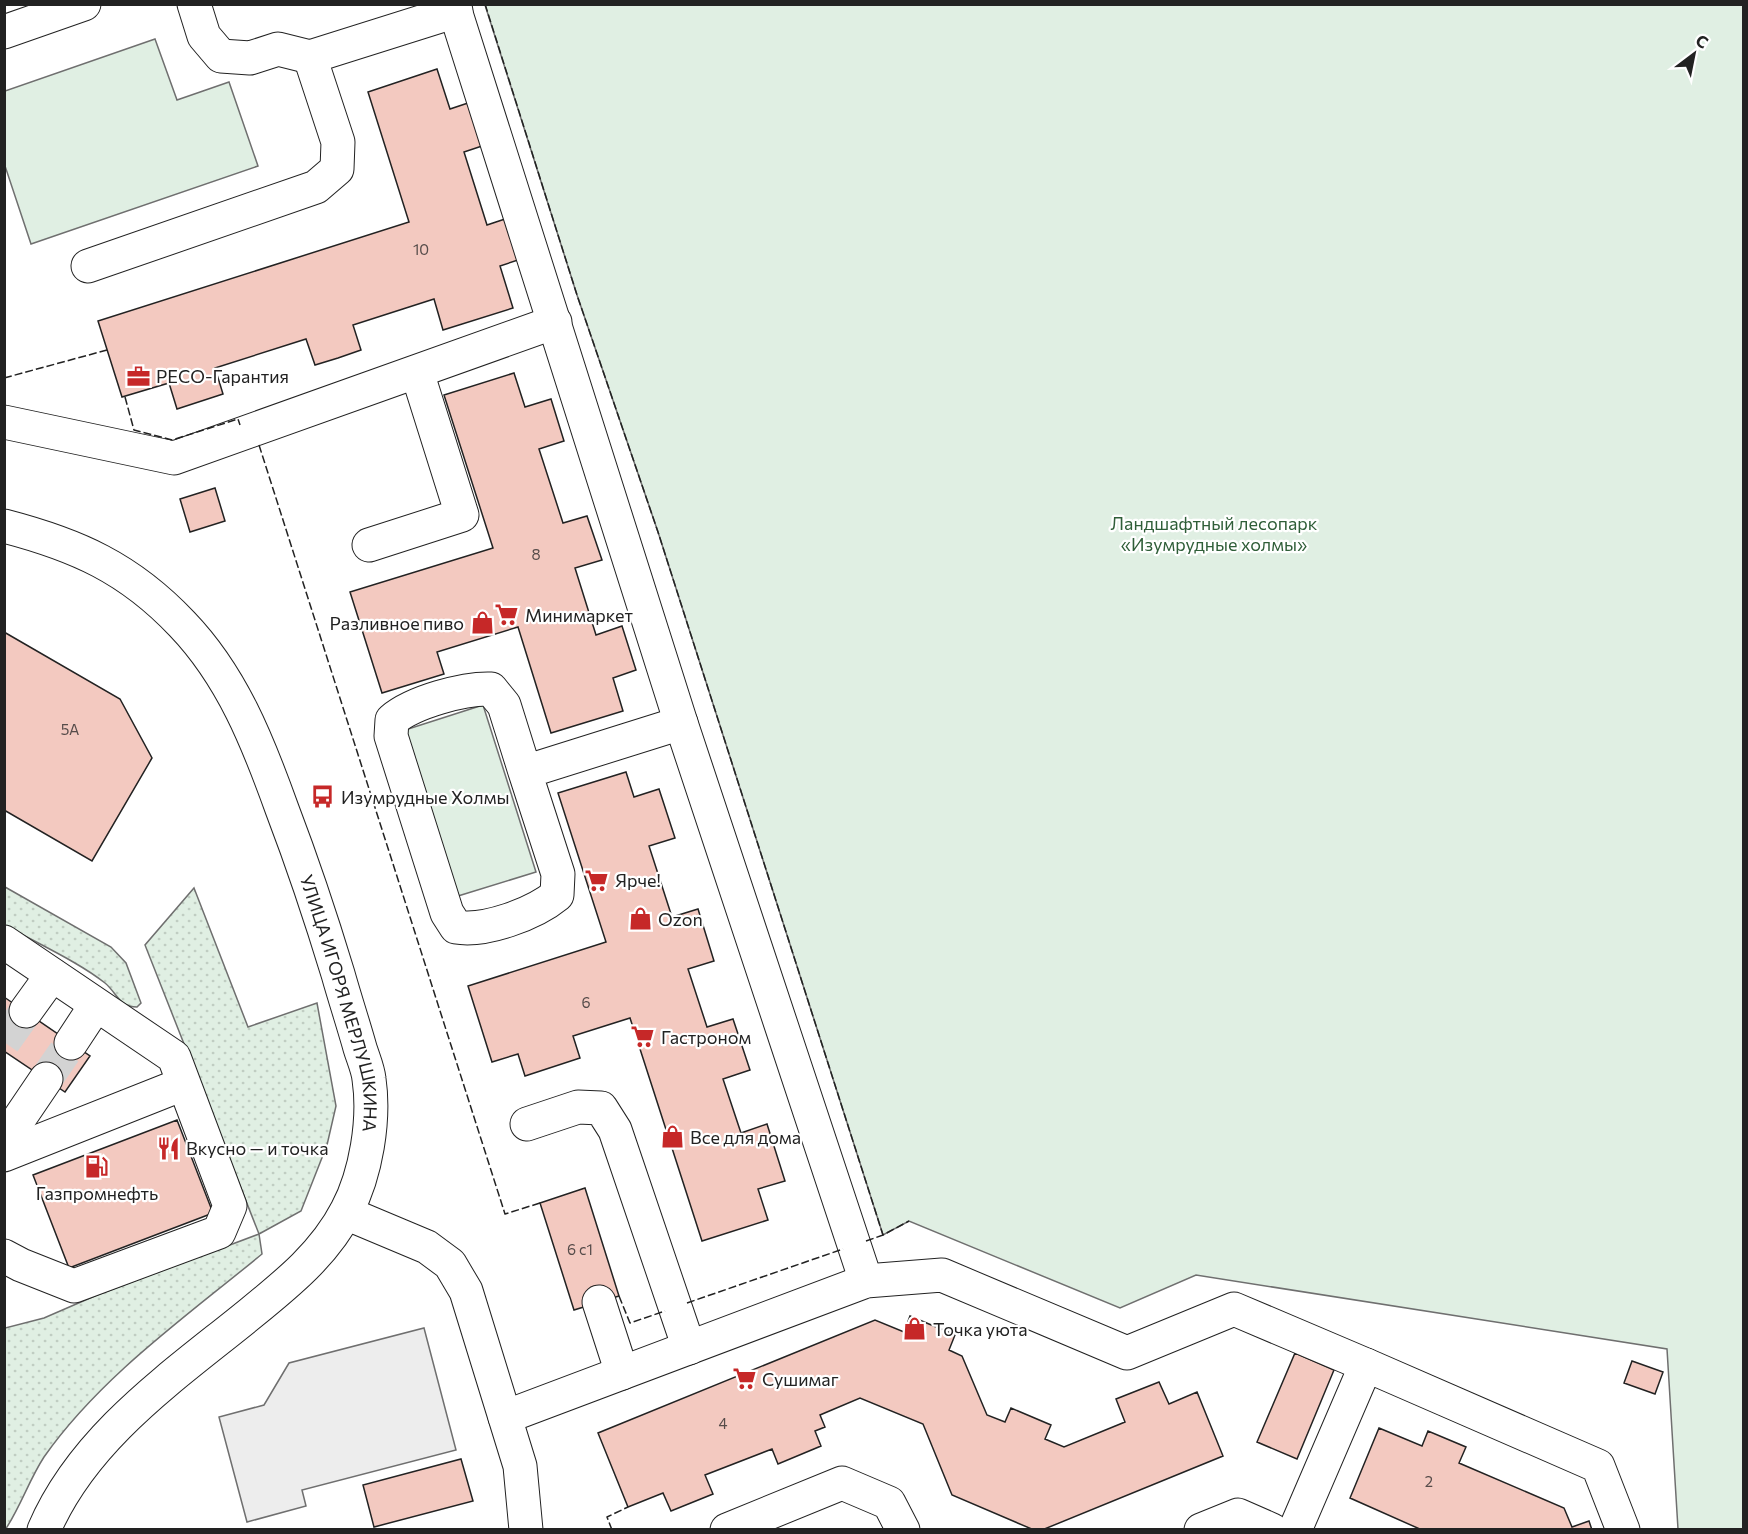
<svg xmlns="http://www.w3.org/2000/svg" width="1748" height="1534" viewBox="0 0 1748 1534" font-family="Commissioner,sans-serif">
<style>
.grass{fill:url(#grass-dots);stroke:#6f6f6f;stroke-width:1.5}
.green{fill:#e0efe3;stroke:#6f6f6f;stroke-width:1.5}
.parking{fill:#ededed;stroke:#6f6f6f;stroke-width:1.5}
.building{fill:#f3c9c0;stroke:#222;stroke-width:1.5}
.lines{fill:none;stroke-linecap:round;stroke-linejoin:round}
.minor-tunnel{stroke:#d3d3d3;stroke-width:33;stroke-dasharray:33 16;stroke-linecap:butt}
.minor-casing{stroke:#222;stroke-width:35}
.minor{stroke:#fff;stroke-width:33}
.fence{stroke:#222;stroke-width:1.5;stroke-dasharray:8 3;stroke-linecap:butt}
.labels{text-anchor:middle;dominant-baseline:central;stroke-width:4.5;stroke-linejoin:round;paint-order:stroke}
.number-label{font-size:15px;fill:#564c4a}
.poi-label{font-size:18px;fill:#222;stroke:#fff;text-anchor:start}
.park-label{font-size:18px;fill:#2f5e38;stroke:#fff}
.street-label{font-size:18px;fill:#222;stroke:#fff}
</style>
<defs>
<pattern id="grass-dots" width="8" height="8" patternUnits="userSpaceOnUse" patternTransform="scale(1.5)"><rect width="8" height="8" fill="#e0efe3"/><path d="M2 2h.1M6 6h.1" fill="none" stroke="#c0cdc2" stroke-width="1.8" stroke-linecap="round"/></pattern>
</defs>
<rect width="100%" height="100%" fill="#fff"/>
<path class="grass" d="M 5,887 L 111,947 L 126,963 L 141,1003 L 137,1007 C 119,1007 117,993 105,983 C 77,961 36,943 5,925 Z
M 194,888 L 248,1027 L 317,1003 L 336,1106 L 327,1145 L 301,1211 L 259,1234 L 262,1254 C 187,1316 101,1376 44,1457 C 29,1480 20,1508 5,1530 L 5,1328 L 44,1318 L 97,1295 L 259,1234 L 145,945 Z"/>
<path class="green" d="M 485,5 L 1743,5 L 1743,1529 L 1678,1529 L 1667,1349 L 1196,1275 L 1120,1308 L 909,1221 L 883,1235 L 658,532 L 577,295 Z
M 155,39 L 177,100 L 229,82 L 258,166 L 31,244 L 5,166 L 5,91 Z
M 483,705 L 536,872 L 458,896 L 405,730 Z"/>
<path class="parking" d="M 424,1328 L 456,1450 L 302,1490 L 306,1506 L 247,1522 L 219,1417 L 264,1405 L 289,1363 Z"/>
<path class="building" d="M 437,69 L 450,109 L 471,102 L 485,145 L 464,152 L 487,225 L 508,218 L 521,259 L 500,266 L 513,308 L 443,330 L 434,299 L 353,325 L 361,350 L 338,358 L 315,365 L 306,339 L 215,368 L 223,394 L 177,409 L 169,383 L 122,397 L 98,321 L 409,222 L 368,92 Z
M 514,373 L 525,407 L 551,399 L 564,441 L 539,449 L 563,523 L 587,516 L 602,560 L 575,568 L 596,635 L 622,626 L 636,670 L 613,678 L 623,711 L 551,733 L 518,627 L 437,652 L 444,674 L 382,693 L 350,592 L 493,548 L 444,395 Z
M 215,488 L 225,521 L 190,532 L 180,499 Z
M 4,632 L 120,699 L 152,758 L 92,861 L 4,810 Z
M 626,772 L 634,797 L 659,789 L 675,838 L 649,846 L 672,917 L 698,909 L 714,961 L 688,969 L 707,1027 L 733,1019 L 750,1070 L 723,1079 L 741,1133 L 767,1124 L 785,1181 L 758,1189 L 768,1220 L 702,1241 L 630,1018 L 573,1036 L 580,1058 L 525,1076 L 518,1054 L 492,1062 L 468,986 L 606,942 L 558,793 Z
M 4,997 L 90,1056 L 65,1092 L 4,1051 Z
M 177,1120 L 213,1213 L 69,1268 L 33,1175 Z
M 585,1188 L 619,1296 L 574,1310 L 540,1203 Z
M 910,1316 L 955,1335 L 949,1350 L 962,1356 L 987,1415 L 1005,1422 L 1011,1408 L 1051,1425 L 1045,1439 L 1064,1447 L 1125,1422 L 1116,1399 L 1159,1382 L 1169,1404 L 1197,1392 L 1223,1456 L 1042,1530 L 1034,1530 L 952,1495 L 923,1424 L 860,1398 L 820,1415 L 825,1427 L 815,1431 L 821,1446 L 778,1464 L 772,1449 L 705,1475 L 713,1494 L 671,1511 L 663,1493 L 628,1507 L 598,1433 L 875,1320 L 904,1332 Z
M 1295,1353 L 1334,1370 L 1297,1459 L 1257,1442 Z
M 1632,1361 L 1663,1372 L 1655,1394 L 1624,1383 Z
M 1379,1428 L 1422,1446 L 1428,1431 L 1466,1447 L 1459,1463 L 1564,1508 L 1572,1527 L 1589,1521 L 1592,1530 L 1422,1530 L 1350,1498 Z
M 461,1459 L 473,1501 L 374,1527 L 363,1485 Z"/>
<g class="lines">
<path class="minor-tunnel" d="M 4,1042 L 26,1011
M 46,1079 L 71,1043"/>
<defs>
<g id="minor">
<path d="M 194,4 L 204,36 L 221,56 L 250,58 L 278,49 L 310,57 L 456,11"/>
<path d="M 453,4 L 681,723 L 866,1281"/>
<path d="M 4,32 L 84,4"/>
<path d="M 88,266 L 316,187 L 337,169 L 338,142 L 310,57"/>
<path d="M 4,422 L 174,458 L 555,322"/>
<path id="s1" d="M 4,526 C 77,545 129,568 182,624 C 232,676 258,742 282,809 C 303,864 321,918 338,974 C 345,999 353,1023 360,1048 C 363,1058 368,1069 369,1079 C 375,1120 366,1174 347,1210 C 325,1253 288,1283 251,1313 C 175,1375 84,1436 44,1530"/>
<path d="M 369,545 L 462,515 L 417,372"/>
<path d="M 525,772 L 558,874 L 557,895 C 534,914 485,932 456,927 L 447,913 L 391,736 L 392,720 C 413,702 464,688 491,689 L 504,705 L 525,772 L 681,723"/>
<path d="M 4,942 L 174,1057 L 230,1206 L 219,1232 L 74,1286 L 21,1265 L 4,1256"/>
<path d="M 26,1011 L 52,975"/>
<path d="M 71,1043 L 96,1005"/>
<path d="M 527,1124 L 578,1107 L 601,1108 L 615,1130 L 689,1348"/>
<path d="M 4,1141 L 46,1079"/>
<path d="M 4,1155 L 183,1084"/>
<path d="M 346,1213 L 427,1247 L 450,1264 L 466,1291 L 520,1466 L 526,1530"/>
<path d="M 599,1302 L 622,1373"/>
<path d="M 505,1417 L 866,1281 L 942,1275 L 1127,1353 L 1234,1309 L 1366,1365"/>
<path d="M 727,1530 L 842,1483 L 889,1503 L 903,1530"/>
<path d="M 1201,1530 L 1238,1515 L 1272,1530"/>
<path d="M 1295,1530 L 1366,1365 L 1598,1466 L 1623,1530"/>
</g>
</defs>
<use href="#minor" class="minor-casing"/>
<use href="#minor" class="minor"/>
<path class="fence" d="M 485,4 L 577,295 L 658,532 L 883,1235 L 909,1221
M 4,378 L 107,350
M 125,397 L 134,430 L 172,440 L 238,419 L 240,425
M 259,445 L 505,1214 L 540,1203
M 866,1241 L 883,1235
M 619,1296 L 630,1323 L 665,1311
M 687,1303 L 843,1249
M 612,1530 L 607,1517 L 628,1507"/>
</g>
<defs>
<symbol id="office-bare" viewBox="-9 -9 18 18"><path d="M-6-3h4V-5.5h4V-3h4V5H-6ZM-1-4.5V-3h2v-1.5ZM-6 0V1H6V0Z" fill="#c62828" stroke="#fff" stroke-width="2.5" paint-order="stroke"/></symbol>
<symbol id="supermarket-bare" viewBox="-9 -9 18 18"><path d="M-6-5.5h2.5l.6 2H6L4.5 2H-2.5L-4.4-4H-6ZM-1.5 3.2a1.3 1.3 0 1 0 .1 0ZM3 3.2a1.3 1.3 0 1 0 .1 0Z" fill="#c62828" stroke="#fff" stroke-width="2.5" paint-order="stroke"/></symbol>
<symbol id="shop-bare" viewBox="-9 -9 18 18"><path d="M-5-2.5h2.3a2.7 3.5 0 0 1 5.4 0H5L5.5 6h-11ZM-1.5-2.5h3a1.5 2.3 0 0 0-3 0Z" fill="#c62828" stroke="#fff" stroke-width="2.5" paint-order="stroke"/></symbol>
<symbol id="bus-bare" viewBox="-9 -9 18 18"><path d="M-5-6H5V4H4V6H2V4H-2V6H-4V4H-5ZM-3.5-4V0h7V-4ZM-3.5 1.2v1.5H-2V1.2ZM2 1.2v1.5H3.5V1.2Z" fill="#c62828" stroke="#fff" stroke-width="2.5" paint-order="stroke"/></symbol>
<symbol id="restaurant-bare" viewBox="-9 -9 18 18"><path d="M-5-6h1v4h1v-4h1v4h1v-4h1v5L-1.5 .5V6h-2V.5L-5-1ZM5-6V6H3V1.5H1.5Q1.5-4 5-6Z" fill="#c62828" stroke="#fff" stroke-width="2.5" paint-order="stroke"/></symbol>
<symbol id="fuel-bare" viewBox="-9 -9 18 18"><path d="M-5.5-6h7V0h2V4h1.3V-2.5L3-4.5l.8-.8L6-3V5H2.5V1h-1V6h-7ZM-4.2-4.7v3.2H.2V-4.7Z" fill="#c62828" stroke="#fff" stroke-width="2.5" paint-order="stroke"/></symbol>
</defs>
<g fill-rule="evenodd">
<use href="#office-bare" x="122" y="360" width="33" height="33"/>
<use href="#supermarket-bare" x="490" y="598" width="33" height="33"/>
<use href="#shop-bare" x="466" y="606" width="33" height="33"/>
<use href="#bus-bare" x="306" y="780" width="33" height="33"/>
<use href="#supermarket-bare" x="580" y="864" width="33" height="33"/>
<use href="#shop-bare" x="624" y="902" width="33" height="33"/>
<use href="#supermarket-bare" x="626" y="1020" width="33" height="33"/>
<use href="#shop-bare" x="656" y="1120" width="33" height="33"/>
<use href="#restaurant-bare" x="152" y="1132" width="33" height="33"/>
<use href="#fuel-bare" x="80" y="1150" width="33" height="33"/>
<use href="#shop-bare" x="898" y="1312" width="33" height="33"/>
<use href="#supermarket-bare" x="728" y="1362" width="33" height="33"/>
</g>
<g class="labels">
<g class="number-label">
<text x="421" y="249">10</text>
<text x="536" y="554">8</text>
<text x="70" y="729">5А</text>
<text x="586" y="1002">6</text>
<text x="580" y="1249">6 с1</text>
<text x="723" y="1423">4</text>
<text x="1429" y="1481">2</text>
</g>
<g class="poi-label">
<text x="156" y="376">РЕСО-Гарантия</text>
<text x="525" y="615">Минимаркет</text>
<text x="464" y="623" text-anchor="end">Разливное пиво</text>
<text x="341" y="797">Изумрудные Холмы</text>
<text x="615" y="880">Ярче!</text>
<text x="658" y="919">Ozon</text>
<text x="661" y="1037">Гастроном</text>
<text x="690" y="1137">Все для дома</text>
<text x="186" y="1148">Вкусно — и точка</text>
<text x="97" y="1193" text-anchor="middle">Газпромнефть</text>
<text x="933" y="1329">Точка уюта</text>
<text x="762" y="1379">Сушимаг</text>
</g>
<g class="park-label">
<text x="1214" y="523">Ландшафтный лесопарк<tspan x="1214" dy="21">«Изумрудные холмы»</tspan></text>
</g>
<g class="street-label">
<text stroke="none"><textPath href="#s1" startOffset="622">УЛИЦА ИГОРЯ МЕРЛУШКИНА</textPath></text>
</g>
</g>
<rect width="1748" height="1534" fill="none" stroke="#222222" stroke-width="12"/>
<g transform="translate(1694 54) rotate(32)" stroke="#ffffff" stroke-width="4.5" paint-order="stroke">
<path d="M0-4.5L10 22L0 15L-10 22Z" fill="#222222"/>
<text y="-9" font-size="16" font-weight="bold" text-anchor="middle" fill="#222222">С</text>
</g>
</svg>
